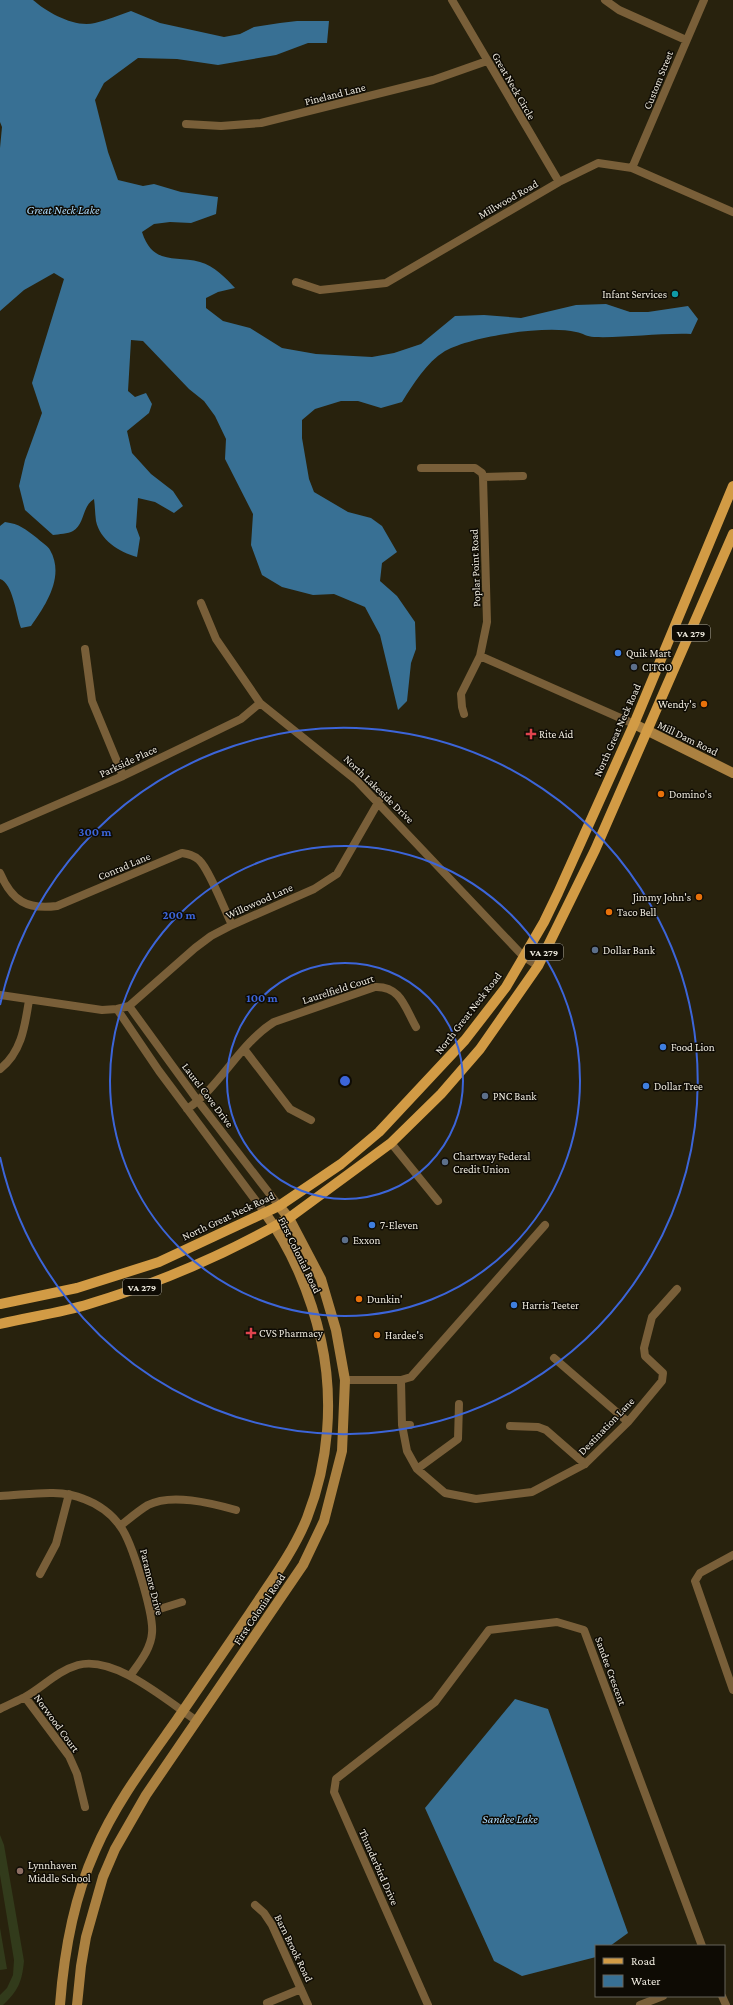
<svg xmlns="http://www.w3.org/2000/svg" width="733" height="2005" viewBox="0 0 733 2005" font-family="'Crimson Pro',serif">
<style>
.green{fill:#323b1b}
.water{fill:#387094}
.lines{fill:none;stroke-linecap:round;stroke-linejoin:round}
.street{stroke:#795f39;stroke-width:8}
.secondary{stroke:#ab8141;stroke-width:10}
.primary{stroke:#d29b45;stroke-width:10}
.ring{fill:none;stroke:#3c65d9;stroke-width:2}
.culture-dot{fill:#0f9aa8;stroke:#0e0b04;stroke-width:1.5}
.shop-dot{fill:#3f7fe0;stroke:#0e0b04;stroke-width:1.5}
.service-dot{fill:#5c6f8a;stroke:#0e0b04;stroke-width:1.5}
.food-dot{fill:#e8710a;stroke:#0e0b04;stroke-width:1.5}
.health-dot{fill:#e0444e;stroke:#0e0b04;stroke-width:1.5}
.education-dot{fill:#8d6e63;stroke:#0e0b04;stroke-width:1.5}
.labels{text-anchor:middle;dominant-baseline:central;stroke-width:3;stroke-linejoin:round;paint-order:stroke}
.shield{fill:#0e0b04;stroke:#aaa69c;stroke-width:1}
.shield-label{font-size:10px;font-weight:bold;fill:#ede9dd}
.street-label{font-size:11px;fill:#ede9dd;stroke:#0e0b04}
.poi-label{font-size:11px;fill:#ede9dd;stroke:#0e0b04;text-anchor:start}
.water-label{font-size:12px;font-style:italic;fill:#aad8fa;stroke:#0e0b04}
.centre{fill:#3c65d9;stroke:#0e0b04;stroke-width:2}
.ring-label{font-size:12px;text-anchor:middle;font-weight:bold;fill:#3c65d9;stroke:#0e0b04;stroke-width:3;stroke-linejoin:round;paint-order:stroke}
</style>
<rect width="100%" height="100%" fill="#28220d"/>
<path class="green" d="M 0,1835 L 4,1845 L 24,1961 C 22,1982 18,1991 3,2005 L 0,2005 L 0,1995 L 7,1988 L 13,1975 L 14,1960 L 0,1875 Z
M 0,1928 L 7,1969 L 0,1970 Z"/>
<path class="water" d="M 0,0 L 33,0 C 48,13 75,28 95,23 C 107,20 119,15 131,11 L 160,23 L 224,37 L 240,34 L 254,27 L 280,23 L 297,21 L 329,21 L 327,43 L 308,43 L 276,55 L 218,65 L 177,59 L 138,58 L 104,83 L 95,100 L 108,152 L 118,180 L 143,186 L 154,184 L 181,192 L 218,197 L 216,214 L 191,223 L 170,222 L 154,224 L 142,232 C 153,266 175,255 200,262 C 214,266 226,278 235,288 L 218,292 L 206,298 L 206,308 L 223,321 L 250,328 L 282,348 L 316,354 L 372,357 L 394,353 L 421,344 L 455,316 L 484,315 L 521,318 L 576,305 L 606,304 L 630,312 L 648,312 L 688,306 L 698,319 L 691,334 C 658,333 626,338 594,337 C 587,337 583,333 576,332 C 546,325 472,336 445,351 C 426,363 414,383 402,402 L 381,408 L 358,401 L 341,401 L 315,409 L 302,420 L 302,438 L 309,479 L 314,492 L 348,512 L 371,518 L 382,526 L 397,552 L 382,563 L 380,581 L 397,596 L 415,622 L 416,649 L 411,663 L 407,701 L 398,710 L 380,635 L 365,607 L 334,594 L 313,595 L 282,587 L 262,575 L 251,545 L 253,514 L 225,459 L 226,439 L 215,416 L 204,401 L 189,389 L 143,341 L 131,340 L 128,391 L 135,397 L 146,393 L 152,404 L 149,413 L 127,431 L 132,453 L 151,474 L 173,491 L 183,506 L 174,513 L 155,502 L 138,498 L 136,527 L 140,538 L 137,557 C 119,552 100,540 96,521 C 95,514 95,506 94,499 C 82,506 85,524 73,531 C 68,534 59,534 53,535 L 25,510 L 19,486 L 25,460 L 42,413 L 32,383 L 64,279 L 54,273 L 24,290 L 0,311 L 0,148 L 2,127 L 0,122 Z
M 5,522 C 20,524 25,529 37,538 C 41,542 48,546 50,550 C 65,576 46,605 31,626 L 21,628 C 16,615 13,583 0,579 L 0,526 Z
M 515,1699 L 548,1709 L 628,1933 L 610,1946 L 596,1946 L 596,1957 L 522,1976 L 494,1961 L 425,1808 Z"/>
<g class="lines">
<path class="street" d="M 452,0 L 559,182
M 605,0 L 619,10 L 686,40
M 186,124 L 221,126 L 261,123 L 433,80 L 487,61
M 632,168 L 704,0
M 296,282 L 320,290 L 386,283 L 559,182 L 598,163 L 632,168 L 733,212
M 421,468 L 475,468 L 482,473 L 483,477 L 487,622 L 480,656 L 461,694 L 462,707 L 464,714
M 483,477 L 523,476
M 201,603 L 216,639 L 260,703 L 357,781 L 524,957 L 538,966
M 85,649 L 92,701 L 123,776
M 480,656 L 634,724
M 0,829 L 123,776 L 241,719 L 260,703
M 0,873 C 12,901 27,910 57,906 L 182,853 C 188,854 194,855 199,860 C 209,869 225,911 232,925
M 0,995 L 102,1010 L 117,1009 L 129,1006 L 195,948 L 211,936 L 232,925 L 314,889 L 337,874 L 379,801
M 129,1006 L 198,1101 L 279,1206
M 117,1009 L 159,1071 L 265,1213
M 244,1049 L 290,1109 L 311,1120
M 0,1069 C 22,1052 25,1025 29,1000
M 187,1109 C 221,1086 239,1044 274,1022 L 375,987 C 401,986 405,1008 416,1027
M 391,1143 L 438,1201
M 554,1358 L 628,1422
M 345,1380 L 401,1380 L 411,1377 L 545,1225
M 401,1380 L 402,1425 L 407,1451 L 417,1469 L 445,1493 L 476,1499 L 532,1492 L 585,1464 L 628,1422 L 662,1381 L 663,1373 L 645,1356 L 644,1348 L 652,1317 L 677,1289
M 402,1425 L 410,1425
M 510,1426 L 538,1427 L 546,1430 L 585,1464
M 417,1469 L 458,1439 L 459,1404
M 0,1496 C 27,1495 59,1488 84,1499 C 98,1504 112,1514 120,1526 C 132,1541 154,1615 152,1633 C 151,1649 139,1663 130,1676
M 120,1526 C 129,1519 138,1511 148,1505 C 171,1493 211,1503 236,1510
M 733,1555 L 700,1573 L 695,1581 L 733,1690
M 40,1574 L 56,1544 L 69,1494
M 150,1612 L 182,1602
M 25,1697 L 69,1756 L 77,1774 L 85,1807
M 0,1709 C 8,1705 17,1701 25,1697 C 43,1687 57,1671 78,1665 C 115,1655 167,1701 197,1721
M 255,1905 L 264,1913 L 272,1925 L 308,2005
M 722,1996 L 726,2005
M 267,2003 L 301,1989
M 428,2005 L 334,1792 L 336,1779 L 435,1702 L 489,1630 L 557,1622 L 584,1630 L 702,1946
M 640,2005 L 663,1996"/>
<path class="secondary" d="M 634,724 L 733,773
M 60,2005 C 64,1952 73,1900 95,1851 C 115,1804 147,1762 176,1721 C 200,1686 224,1651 248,1616 C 269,1584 293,1553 307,1518 C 329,1462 334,1399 321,1340 C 311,1296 292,1249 265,1213
M 77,2005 L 81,1966 L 86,1937 L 103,1877 L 115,1849 L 146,1795 L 303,1565 L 324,1521 L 342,1451 L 345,1380 L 336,1330 L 321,1279 L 289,1218 L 279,1206"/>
<path class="primary" d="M 0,1304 L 77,1288 L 159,1262 L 279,1206 L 341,1164 L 379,1132 L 465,1040 L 506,987 L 544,922 L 558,893 L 634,724 L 733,486
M 0,1324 C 29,1317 60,1313 89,1304 C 159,1283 225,1255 289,1218 L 391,1143 L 441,1094 L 480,1049 L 538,966 L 595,850 L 733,534"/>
</g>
<g class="ring">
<circle cx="345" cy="1081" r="118"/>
<circle cx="345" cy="1081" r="235"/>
<path d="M0 1005A353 353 0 1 1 0 1157"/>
</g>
<circle class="culture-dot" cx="675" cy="294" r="4"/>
<g class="shop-dot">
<circle cx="618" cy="653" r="4"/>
<circle cx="663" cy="1047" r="4"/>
<circle cx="646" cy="1086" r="4"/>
<circle cx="372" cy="1225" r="4"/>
<circle cx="514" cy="1305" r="4"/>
</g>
<g class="service-dot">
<circle cx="634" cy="667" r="4"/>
<circle cx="595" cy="950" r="4"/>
<circle cx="485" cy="1096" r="4"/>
<circle cx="445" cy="1162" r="4"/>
<circle cx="345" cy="1240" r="4"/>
</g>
<g class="food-dot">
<circle cx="704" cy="704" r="4"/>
<circle cx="661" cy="794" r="4"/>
<circle cx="699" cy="897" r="4"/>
<circle cx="609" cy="912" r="4"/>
<circle cx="359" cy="1299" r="4"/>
<circle cx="377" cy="1335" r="4"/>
</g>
<g class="health-dot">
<path d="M529 728h4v4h4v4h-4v4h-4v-4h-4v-4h4z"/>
<path d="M249 1327h4v4h4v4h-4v4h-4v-4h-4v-4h4z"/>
</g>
<circle class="education-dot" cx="20" cy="1871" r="4"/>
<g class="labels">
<g class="shield">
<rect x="672" y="625" width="38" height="16" rx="3"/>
<rect x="525" y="944" width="38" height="16" rx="3"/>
<rect x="123" y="1279" width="38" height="16" rx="3"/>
</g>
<g class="shield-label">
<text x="691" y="633">VA 279</text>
<text x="544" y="952">VA 279</text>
<text x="142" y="1287">VA 279</text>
</g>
<g class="street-label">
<text transform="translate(658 80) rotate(-68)">Custom Street</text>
<text transform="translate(514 86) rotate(60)">Great Neck Circle</text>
<text transform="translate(335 94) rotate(-14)">Pineland Lane</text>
<text transform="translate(508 199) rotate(-30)">Millwood Road</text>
<text transform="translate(475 568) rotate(-92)">Poplar Point Road</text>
<text transform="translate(617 730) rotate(-66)">North Great Neck Road</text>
<text transform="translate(688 738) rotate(26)">Mill Dam Road</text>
<text transform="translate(128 761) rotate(-25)">Parkside Place</text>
<text transform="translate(379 789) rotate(44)">North Lakeside Drive</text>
<text transform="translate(124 866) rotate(-23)">Conrad Lane</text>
<text transform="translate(259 901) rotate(-24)">Willowood Lane</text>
<text transform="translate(338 989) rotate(-18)">Laurelfield Court</text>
<text transform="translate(468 1013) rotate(-52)">North Great Neck Road</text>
<text transform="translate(208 1095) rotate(53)">Laurel Cove Drive</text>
<text transform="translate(228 1216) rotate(-25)">North Great Neck Road</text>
<text transform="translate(300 1255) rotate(64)">First Colonial Road</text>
<text transform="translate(606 1426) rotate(-46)">Destination Lane</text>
<text transform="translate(152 1582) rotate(76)">Paramore Drive</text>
<text transform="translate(259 1609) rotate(-56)">First Colonial Road</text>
<text transform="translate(611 1671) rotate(70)">Sandee Crescent</text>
<text transform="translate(57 1723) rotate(54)">Norwood Court</text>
<text transform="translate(379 1867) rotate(66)">Thunderbird Drive</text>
<text transform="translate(294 1948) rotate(64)">Barn Brook Road</text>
</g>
<g class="poi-label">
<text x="667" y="294" text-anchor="end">Infant Services</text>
<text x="626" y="653">Quik Mart</text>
<text x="642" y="667">CITGO</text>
<text x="696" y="704" text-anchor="end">Wendy's</text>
<text x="539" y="734">Rite Aid</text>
<text x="669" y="794">Domino's</text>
<text x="691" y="897" text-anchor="end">Jimmy John's</text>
<text x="617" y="912">Taco Bell</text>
<text x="603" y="950">Dollar Bank</text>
<text x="671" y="1047">Food Lion</text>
<text x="654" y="1086">Dollar Tree</text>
<text x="493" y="1096">PNC Bank</text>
<text x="453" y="1156">Chartway Federal<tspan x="453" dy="13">Credit Union</tspan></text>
<text x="380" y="1225">7-Eleven</text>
<text x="353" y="1240">Exxon</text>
<text x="367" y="1299">Dunkin'</text>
<text x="522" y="1305">Harris Teeter</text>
<text x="259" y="1333">CVS Pharmacy</text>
<text x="385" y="1335">Hardee's</text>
<text x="28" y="1865">Lynnhaven<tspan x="28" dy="13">Middle School</tspan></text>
</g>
<g class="water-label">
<text x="63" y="210">Great Neck Lake</text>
<text x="510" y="1819">Sandee Lake</text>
</g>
</g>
<circle cx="345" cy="1081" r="6" class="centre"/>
<g class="ring-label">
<text x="95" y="836">300 m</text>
<text x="179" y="919">200 m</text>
<text x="262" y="1002">100 m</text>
</g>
<rect x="595" y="1945" width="130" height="52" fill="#0e0b04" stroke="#67645b"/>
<rect x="603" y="1958" width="20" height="6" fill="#d29b45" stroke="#67645b"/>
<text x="631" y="1965" font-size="12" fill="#ede9dd">Road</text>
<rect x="603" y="1975" width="20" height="12" fill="#387094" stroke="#67645b"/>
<text x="631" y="1985" font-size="12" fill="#ede9dd">Water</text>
</svg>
